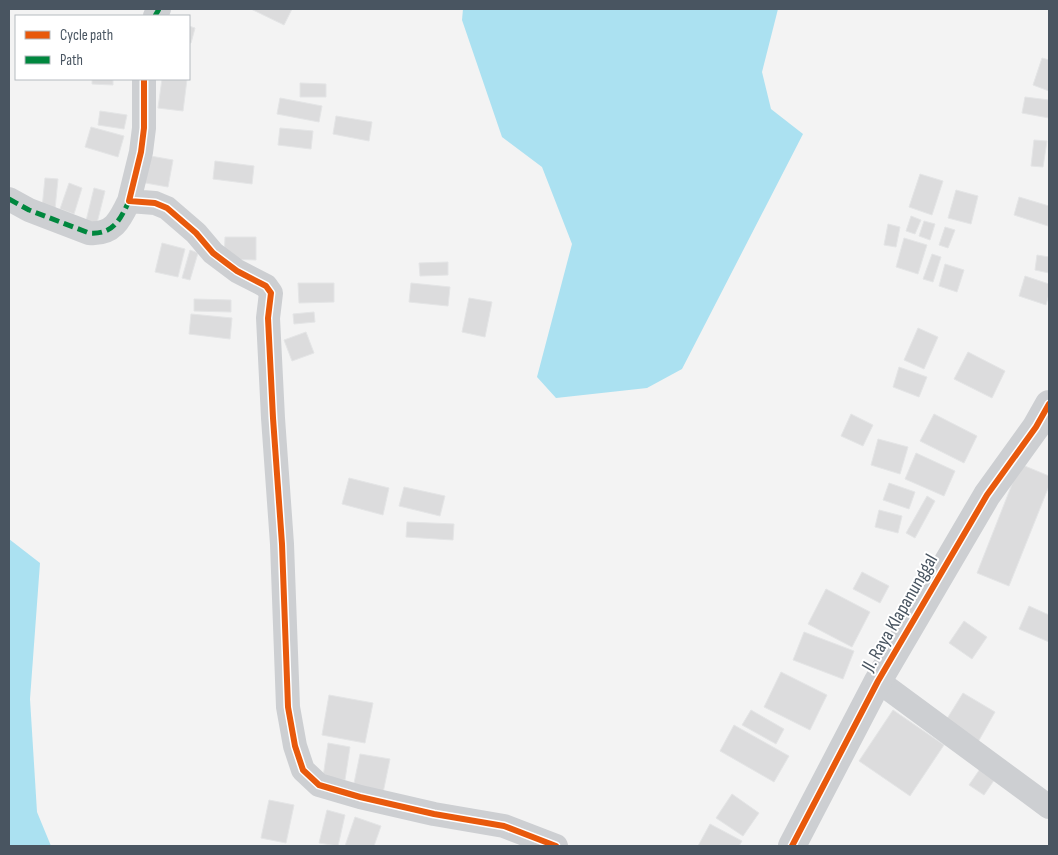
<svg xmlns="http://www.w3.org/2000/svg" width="1058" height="855" viewBox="0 0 1058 855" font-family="'Sofia Sans Condensed',sans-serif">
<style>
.water{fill:#abe1f1}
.building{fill:#dcdcdd;stroke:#e4e5e6}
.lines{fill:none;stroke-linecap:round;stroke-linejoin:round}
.minor{stroke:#cdcfd2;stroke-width:24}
.tertiary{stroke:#cdcfd2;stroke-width:28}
.quiet{stroke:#00873e;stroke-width:5;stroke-dasharray:10 5;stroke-linecap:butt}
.cycleway-casing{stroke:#fff;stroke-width:9}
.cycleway{stroke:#e8590c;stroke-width:6}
.labels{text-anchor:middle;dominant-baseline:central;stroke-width:4;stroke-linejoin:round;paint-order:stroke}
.street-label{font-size:19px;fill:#495561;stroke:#fff}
</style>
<rect width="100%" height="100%" fill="#f3f3f3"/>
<path class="water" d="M 463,9 L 778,9 L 762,72 L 771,109 L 803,134 L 682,369 L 647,388 L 556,398 L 537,377 L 572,244 L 542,167 L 502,137 L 462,20 Z
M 9,539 L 40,563 L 30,699 L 37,812 L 51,846 L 9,846 Z"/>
<path class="building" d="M 251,9 L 292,9 L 284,25 Z
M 189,26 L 195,28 L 191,43 L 189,43 Z
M 1042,58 L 1049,60 L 1049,91 L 1033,85 Z
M 92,79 L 113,79 L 113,85 L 92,84 Z
M 162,79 L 187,79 L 183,111 L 158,108 Z
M 300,83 L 326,84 L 326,97 L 300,97 Z
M 1025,97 L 1049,100 L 1049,118 L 1022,113 Z
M 280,98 L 322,106 L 319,122 L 277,114 Z
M 100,111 L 127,115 L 124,129 L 98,125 Z
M 336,116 L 372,122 L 369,141 L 333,134 Z
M 91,127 L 124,136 L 118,157 L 85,147 Z
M 280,128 L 313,131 L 311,149 L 278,145 Z
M 1034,140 L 1047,141 L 1043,167 L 1031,166 Z
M 145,155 L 173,160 L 168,187 L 140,182 Z
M 215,161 L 254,166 L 252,184 L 213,179 Z
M 920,174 L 943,181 L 932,215 L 909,207 Z
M 45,178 L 58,179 L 55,209 L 42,208 Z
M 69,183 L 82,188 L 74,214 L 60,209 Z
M 94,188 L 105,191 L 97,223 L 86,221 Z
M 956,190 L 978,196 L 971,224 L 948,218 Z
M 1019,197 L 1049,206 L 1048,226 L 1014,215 Z
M 911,216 L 921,220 L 915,234 L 906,231 Z
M 924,221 L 935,224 L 930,240 L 919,236 Z
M 888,224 L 900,227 L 896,247 L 884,245 Z
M 945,227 L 955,230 L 948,248 L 939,245 Z
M 225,237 L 256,237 L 256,260 L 224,259 Z
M 904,238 L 927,245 L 918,274 L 896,267 Z
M 162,243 L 185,249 L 178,277 L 155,272 Z
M 190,250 L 198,253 L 190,280 L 182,278 Z
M 932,254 L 941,257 L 933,282 L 923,279 Z
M 1037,255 L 1049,257 L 1049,273 L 1035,270 Z
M 448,262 L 448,275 L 420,276 L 419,263 Z
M 945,264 L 964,270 L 957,292 L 939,286 Z
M 1025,276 L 1049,284 L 1049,294 L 1046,305 L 1019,296 Z
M 298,283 L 334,283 L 334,302 L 299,303 Z
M 411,283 L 450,287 L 448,306 L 409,302 Z
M 469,298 L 492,302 L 485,337 L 462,332 Z
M 194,299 L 231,300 L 231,312 L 194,311 Z
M 314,312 L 315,322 L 294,324 L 293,314 Z
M 191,314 L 232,318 L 230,339 L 189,334 Z
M 918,328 L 938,337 L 924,369 L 904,360 Z
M 306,332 L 314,353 L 292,361 L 284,340 Z
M 968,352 L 1005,371 L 992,398 L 954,379 Z
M 899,367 L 927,377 L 919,397 L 893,387 Z
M 851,414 L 873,425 L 863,446 L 841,436 Z
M 934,414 L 977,436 L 964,463 L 920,441 Z
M 878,439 L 908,447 L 900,474 L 871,465 Z
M 916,453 L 955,471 L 944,496 L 905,479 Z
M 1020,464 L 1049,476 L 1049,486 L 1009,586 L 977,573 Z
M 349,478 L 389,488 L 383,515 L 342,504 Z
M 889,483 L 915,492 L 909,509 L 883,500 Z
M 404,487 L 445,496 L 440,516 L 399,506 Z
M 927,496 L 935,501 L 915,538 L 906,533 Z
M 879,510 L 902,516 L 898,533 L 875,527 Z
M 407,522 L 454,524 L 453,540 L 406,537 Z
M 862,572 L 889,586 L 880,603 L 853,589 Z
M 826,589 L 870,612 L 852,647 L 808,624 Z
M 1029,606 L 1049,615 L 1049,642 L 1019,629 Z
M 964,621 L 987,637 L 972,659 L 949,643 Z
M 804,632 L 854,651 L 843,679 L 793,660 Z
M 781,672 L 827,695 L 810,730 L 764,707 Z
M 963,693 L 995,712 L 978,742 L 945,722 Z
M 329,695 L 373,703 L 365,743 L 322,735 Z
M 751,710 L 784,729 L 776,744 L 742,725 Z
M 893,710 L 944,745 L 910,796 L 859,761 Z
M 734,725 L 789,756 L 774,782 L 720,751 Z
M 328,743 L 350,747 L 345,780 L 323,777 Z
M 360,754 L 390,759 L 383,793 L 353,788 Z
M 982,766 L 997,776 L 984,795 L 969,785 Z
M 732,794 L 759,813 L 743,836 L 716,818 Z
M 269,800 L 294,805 L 286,843 L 261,838 Z
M 327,810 L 345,815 L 338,846 L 319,843 Z
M 355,817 L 381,826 L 374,846 L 345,846 Z
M 710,824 L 742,841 L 739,846 L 698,846 Z"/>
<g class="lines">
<path class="minor" d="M 155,16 L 159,9
M 144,79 L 144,128 L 141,152 L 129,201 L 155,203 L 167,208 L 196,233 L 213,253 L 237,271 L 266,286 L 271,293 L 268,318 L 273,418 L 282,544 L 288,707 L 295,746 L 303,770 L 319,785 L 360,797 L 434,814 L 504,826 L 556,846
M 9,199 L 29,210 L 89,233 C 113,235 120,220 129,201
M 878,681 L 1049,807"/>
<path class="tertiary" d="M 792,846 L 878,681 L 987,495 L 1036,427 L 1049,404"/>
<path class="quiet" d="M 155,16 L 159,9
M 9,199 L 29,210 L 89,233 C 113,235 120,220 129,201"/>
<defs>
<path id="cycleway" d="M 144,79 L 144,128 L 141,152 L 129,201 L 155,203 L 167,208 L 196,233 L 213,253 L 237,271 L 266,286 L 271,293 L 268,318 L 273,418 L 282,544 L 288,707 L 295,746 L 303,770 L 319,785 L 360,797 L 434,814 L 504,826 L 556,846
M 792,846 L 878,681 L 987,495 L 1036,427 L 1049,404"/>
</defs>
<use href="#cycleway" class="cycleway-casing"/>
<use href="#cycleway" class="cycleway"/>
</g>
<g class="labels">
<g class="street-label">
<text transform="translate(900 613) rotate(-60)">Jl. Raya Klapanunggal</text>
</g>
</g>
<rect width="1058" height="855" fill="none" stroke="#495561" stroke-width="20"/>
<rect x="15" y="15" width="175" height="65" fill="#ffffff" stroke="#b6bbc0"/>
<rect x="25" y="31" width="25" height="8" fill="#e8590c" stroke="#b6bbc0"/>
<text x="60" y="40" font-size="15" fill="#495561">Cycle path</text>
<rect x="25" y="56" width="25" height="8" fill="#00873e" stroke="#b6bbc0"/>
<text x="60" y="65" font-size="15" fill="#495561">Path</text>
</svg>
